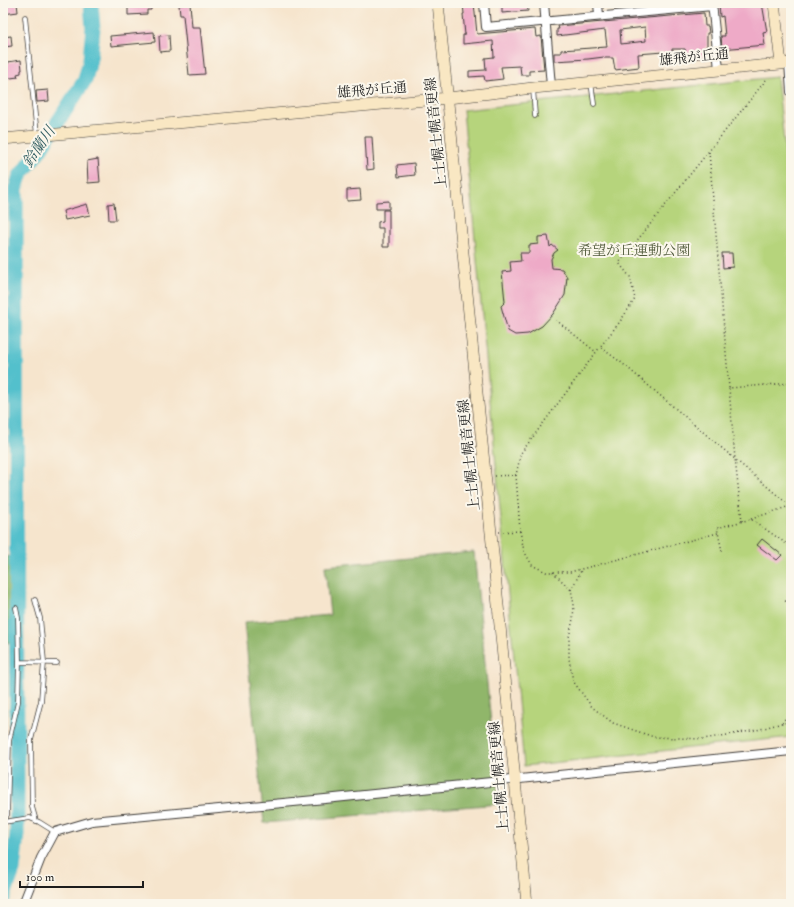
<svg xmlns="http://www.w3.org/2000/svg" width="794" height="907" viewBox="0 0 794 907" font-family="'IM FELL Double Pica','Noto Serif JP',serif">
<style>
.green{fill:#b6d47b;stroke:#69784c}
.forest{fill:#90b66b;stroke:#566944}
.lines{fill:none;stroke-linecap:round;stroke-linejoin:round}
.stream{stroke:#53c0cc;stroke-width:2.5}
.river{stroke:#53c0cc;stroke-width:15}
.building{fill:#eeaac7;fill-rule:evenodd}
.lane-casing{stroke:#3d3a37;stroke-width:5.5}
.street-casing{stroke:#3d3a37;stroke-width:10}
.secondary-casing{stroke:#3d3a37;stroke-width:12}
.path{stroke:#3d3a37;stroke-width:1.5;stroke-dasharray:1 3;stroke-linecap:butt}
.lane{stroke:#fff;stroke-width:4}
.street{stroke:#fff;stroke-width:8}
.secondary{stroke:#f9e7c3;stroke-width:11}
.labels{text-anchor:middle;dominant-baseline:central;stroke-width:4;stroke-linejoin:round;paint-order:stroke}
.street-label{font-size:14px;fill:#1c1c1c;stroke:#fbf7ec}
.park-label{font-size:14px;fill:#525c3d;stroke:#fbf7ec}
.water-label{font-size:15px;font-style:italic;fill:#325e62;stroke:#fbf7ec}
</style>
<rect width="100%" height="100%" fill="#fbf7ec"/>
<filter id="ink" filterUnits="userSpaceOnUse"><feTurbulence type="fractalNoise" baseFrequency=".025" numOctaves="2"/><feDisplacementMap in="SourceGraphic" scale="8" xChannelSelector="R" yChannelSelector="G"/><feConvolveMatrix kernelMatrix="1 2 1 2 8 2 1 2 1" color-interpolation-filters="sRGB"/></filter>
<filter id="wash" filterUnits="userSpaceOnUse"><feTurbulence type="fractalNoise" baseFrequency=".012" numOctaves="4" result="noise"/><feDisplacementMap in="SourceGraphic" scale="16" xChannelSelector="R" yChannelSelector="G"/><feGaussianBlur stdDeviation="0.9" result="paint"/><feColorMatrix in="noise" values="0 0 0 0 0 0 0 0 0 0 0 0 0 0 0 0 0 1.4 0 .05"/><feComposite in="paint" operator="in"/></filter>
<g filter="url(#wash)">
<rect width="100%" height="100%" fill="#f6e5cd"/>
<path class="green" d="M 777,77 L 791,207 L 791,737 L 524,766 L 463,110 Z"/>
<path class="forest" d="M 474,552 L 499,804 L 264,823 L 244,622 L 330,615 L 325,566 Z
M 11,556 L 16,642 L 3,643 L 3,557 Z"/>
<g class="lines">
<path class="stream" d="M 11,833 L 17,834"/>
<path class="river" d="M 3,898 L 13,870 L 17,834 L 16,188 L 20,176 L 39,151 L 85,80 L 90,60 L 93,28 L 91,3"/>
</g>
<g id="blocks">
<path class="building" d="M 3,3 L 17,3 L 18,12 L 3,14 Z
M 128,3 L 151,3 L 151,10 L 147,10 L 147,14 L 128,15 Z
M 463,3 L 474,3 L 477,34 L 535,29 L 536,37 L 541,36 L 544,70 L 529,71 L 529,75 L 521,75 L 520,66 L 501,67 L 503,79 L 485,81 L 484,76 L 469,77 L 469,71 L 486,70 L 485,58 L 494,57 L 493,41 L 463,44 L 463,35 L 465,35 L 463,14 L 464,14 Z
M 512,3 L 527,3 L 528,11 L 502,13 L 502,4 Z
M 719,3 L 762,3 L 767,32 L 763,33 L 765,45 L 722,49 L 721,36 L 725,36 L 723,16 L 720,17 Z
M 190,4 L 192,27 L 200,27 L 205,74 L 189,75 L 183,15 L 180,15 L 179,5 Z
M 704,13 L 705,26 L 708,26 L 709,33 L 707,33 L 707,47 L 705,47 L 706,58 L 691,58 L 690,56 L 686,56 L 685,49 L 672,49 L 672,53 L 663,54 L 663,52 L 638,54 L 639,67 L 615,70 L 613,58 L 604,58 L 604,57 L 588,59 L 554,61 L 554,53 L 561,53 L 561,50 L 607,47 L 605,30 L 557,36 L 557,29 L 559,29 L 558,26 ZM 645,27 L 646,41 L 621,44 L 620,30 Z
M 154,32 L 155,42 L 111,46 L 110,36 Z
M 169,35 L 170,51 L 160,52 L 159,36 Z
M 11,36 L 12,46 L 4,47 L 3,37 Z
M 21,60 L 22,70 L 21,70 L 21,73 L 17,74 L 18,77 L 3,79 L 3,64 L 8,64 L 8,62 Z
M 48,90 L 49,101 L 37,102 L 36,91 Z
M 365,137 L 372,137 L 374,169 L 367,170 Z
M 98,159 L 100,182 L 88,183 L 87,161 Z
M 414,163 L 415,175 L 398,177 L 397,165 Z
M 360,189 L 361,200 L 347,201 L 347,190 Z
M 389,201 L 389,209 L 376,209 L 376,202 Z
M 114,203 L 116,220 L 109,220 L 108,204 Z
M 87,204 L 90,215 L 65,220 L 63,211 Z
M 383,210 L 389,210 L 389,247 L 383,247 L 383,228 L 378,228 L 378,222 L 383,221 Z
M 548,236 L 550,247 L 552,245 L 558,250 L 554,253 L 551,259 L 552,268 L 562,269 L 567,277 L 565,295 L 553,314 L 542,326 L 528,334 L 515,335 L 508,331 L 501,306 L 505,302 L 502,272 L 511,271 L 510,262 L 521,261 L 520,253 L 529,253 L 529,245 L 538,244 L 538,237 Z
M 722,253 L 732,253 L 733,267 L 723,268 Z
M 762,539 L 782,555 L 777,560 L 757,545 Z"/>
</g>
</g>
<g filter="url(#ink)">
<use href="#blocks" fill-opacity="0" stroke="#3d3a37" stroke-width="1"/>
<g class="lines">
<defs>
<path id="lane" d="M 25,17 L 37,135
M 591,82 L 594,104
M 533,88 L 535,116
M 35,600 L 40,618 L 44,662 L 41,701 L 31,740 L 32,807 L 36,821
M 19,662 L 57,663
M 3,819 L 7,815 L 9,741 L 18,702 L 19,662 L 18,618 L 16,608
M 3,822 L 30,818 L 39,822 L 55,832"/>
<path id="street" d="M 484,3 L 486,27 L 712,6
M 544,3 L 551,86
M 598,3 L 599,16
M 712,3 L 719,69
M 789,63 L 791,92
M 23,904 L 41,858 L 55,832 L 92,821 L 325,799 L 791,751"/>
<path id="secondary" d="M 438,3 L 491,533 L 527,904
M 774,3 L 781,64
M 3,139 L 448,98 L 533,88 L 791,63"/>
</defs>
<use href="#lane" class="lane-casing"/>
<use href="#street" class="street-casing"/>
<use href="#secondary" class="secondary-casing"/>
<path class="path" d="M 766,80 L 619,263 L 630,277 L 635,299 L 619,323 L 600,347 L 622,363 L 790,506
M 709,152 L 729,388
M 556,320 L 596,352
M 495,476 L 516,475 L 521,453 L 600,347
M 751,519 L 790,506 L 791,506
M 742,521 L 735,459 L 729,388 L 791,383
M 520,531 L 524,551 L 532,565 L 546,572 L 570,572 L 718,533
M 499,532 L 520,531 L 516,475
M 722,551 L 717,528 L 751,519 L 791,547
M 553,572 L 571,590 L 574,604 L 573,619 L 569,637 L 569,659 L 573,681 L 592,707 L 613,723 L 654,737 L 703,739 L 757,730 L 782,723 L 791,722
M 571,590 L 582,569
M 785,601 L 791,602
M 782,723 L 791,711"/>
<use href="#lane" class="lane"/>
<use href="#street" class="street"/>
<use href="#secondary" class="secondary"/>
</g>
</g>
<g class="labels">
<g class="street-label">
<text transform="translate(694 57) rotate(-6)">雄飛が丘通</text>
<text transform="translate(372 90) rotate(-5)">雄飛が丘通</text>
<text transform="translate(436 133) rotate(-96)">上士幌士幌音更線</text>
<text transform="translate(469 455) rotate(-96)">上士幌士幌音更線</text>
<text transform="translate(499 777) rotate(-95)">上士幌士幌音更線</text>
</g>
<g class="park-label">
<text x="634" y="250">希望が丘運動公園</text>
</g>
<g class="water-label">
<text transform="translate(39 147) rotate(-56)">鈴蘭川</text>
</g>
</g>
<rect width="794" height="907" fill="none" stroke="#fbf7ec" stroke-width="16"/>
<path d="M20 881v6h123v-6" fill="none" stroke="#1c1c1c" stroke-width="2"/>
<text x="26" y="881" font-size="12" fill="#1c1c1c" stroke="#fbf7ec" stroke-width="3" paint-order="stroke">100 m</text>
</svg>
